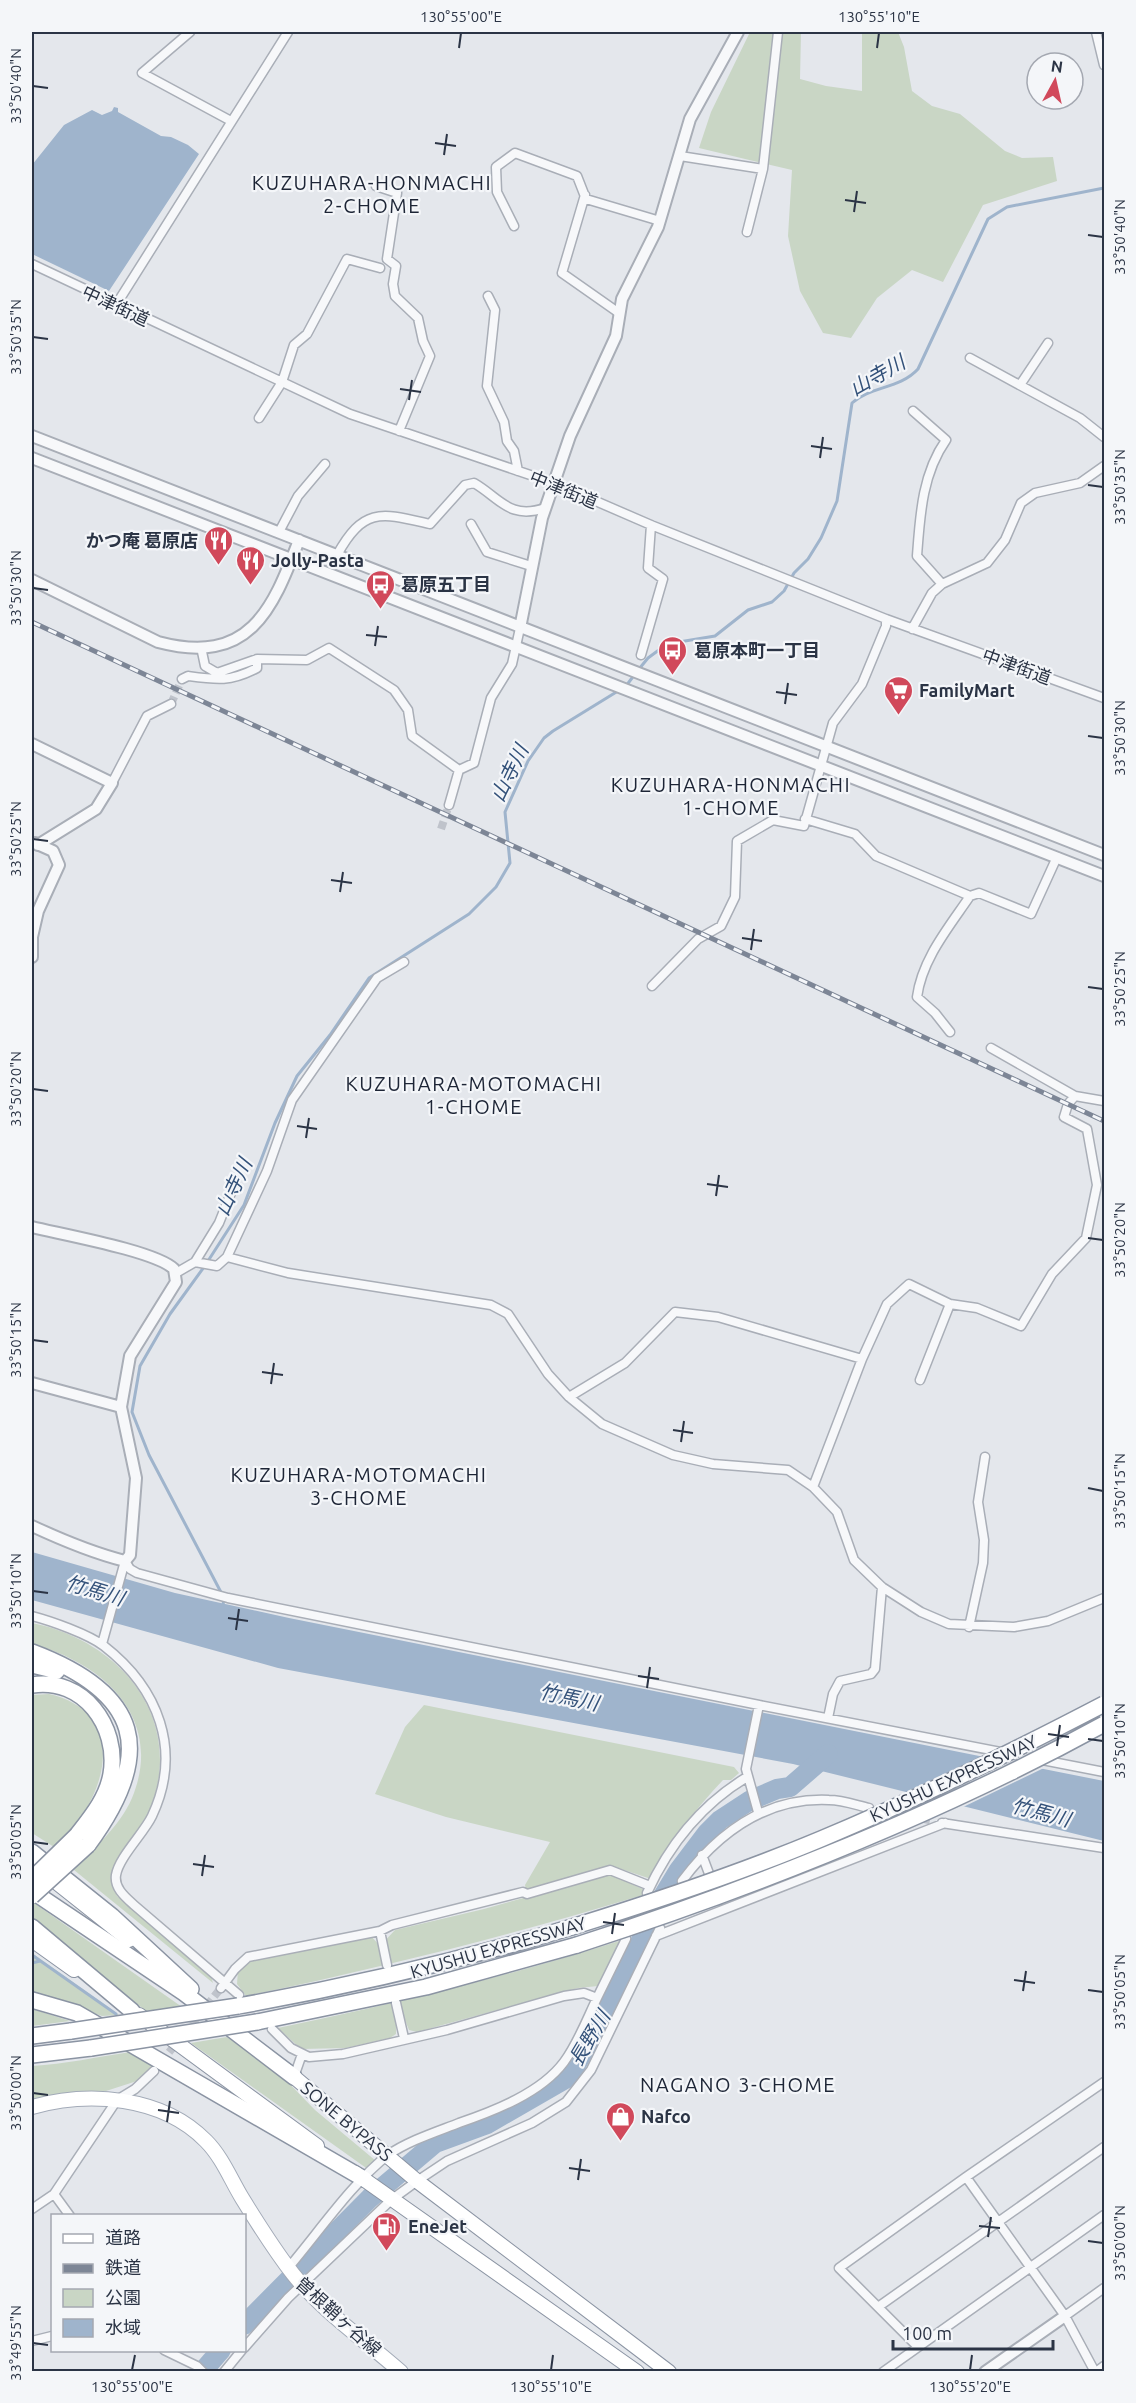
<svg xmlns="http://www.w3.org/2000/svg" width="1136" height="2403" viewBox="0 0 1136 2403" font-family="Ubuntu,'Noto Sans JP',sans-serif">
<style>
.green{fill:#c9d6c5}
.water{fill:#9fb4cc}
.pier{fill:#e4e7ec}
.lines{fill:none;stroke-linecap:round;stroke-linejoin:round}
.stream{stroke:#9fb4cc;stroke-width:3}
.river{stroke:#9fb4cc;stroke-width:20}
.minor-tunnel{stroke:#bfc3cb;stroke-width:8;stroke-dasharray:8 4;stroke-linecap:butt}
.minor-casing{stroke:#a9aeb7;stroke-width:11}
.tertiary-casing{stroke:#a9aeb7;stroke-width:14}
.primary-casing{stroke:#a3abb8;stroke-width:16}
.trunk-casing{stroke:#8b94a3;stroke-width:16}
.motorway-casing{stroke:#8b94a3;stroke-width:18}
.minor{stroke:#f7f8fa;stroke-width:8}
.tertiary{stroke:#f7f8fa;stroke-width:10}
.primary{stroke:#fff;stroke-width:14}
.trunk{stroke:#fff;stroke-width:14}
.motorway{stroke:#fff;stroke-width:15}
.rail-casing{stroke:#7d8696;stroke-width:5}
.rail{stroke:#f4f6f9;stroke-width:3;stroke-dasharray:9;stroke-linecap:butt}
.motorway-bridge-casing{stroke:#8b94a3;stroke-width:18;stroke-linecap:butt}
.motorway-bridge{stroke:#fff;stroke-width:15}
.ticks{fill:none;stroke:#2b3445;stroke-width:2}
.labels{text-anchor:middle;dominant-baseline:central;stroke-width:4.5;stroke-linejoin:round;paint-order:stroke}
.street-label{font-size:18px;fill:#2b3445;stroke:#f4f6f9}
.poi-label{font-size:18px;font-weight:bold;fill:#2b3445;stroke:#f4f6f9;text-anchor:start}
.neighbourhood-label{font-size:20px;letter-spacing:1.5px;fill:#1d2536;stroke:#f4f6f9}
.water-label{font-size:20px;font-style:italic;fill:#34527a;stroke:#f4f6f9}
.neatline{fill:none;stroke:#2b3445;stroke-width:2}
.ticks-label{font-size:15px;text-anchor:middle;fill:#2b3445}
</style>
<rect width="100%" height="100%" fill="#e4e7ec"/>
<path class="green" d="M 750,32 L 801,32 L 800,79 L 826,86 L 862,91 L 862,32 L 898,32 L 904,47 L 912,91 L 932,106 L 960,114 L 1005,151 L 1022,158 L 1053,157 L 1057,181 L 983,205 L 943,282 L 912,270 L 877,298 L 851,338 L 823,333 L 800,291 L 788,236 L 792,170 L 699,148 L 711,112 Z
M 32,1623 C 113,1639 179,1708 155,1795 C 147,1823 128,1847 112,1870 L 111,1880 L 117,1896 L 210,1973 L 213,1983 L 74,1870 C 94,1848 120,1826 132,1798 C 165,1718 103,1663 32,1644 Z
M 49,1694 C 135,1714 104,1806 54,1847 L 32,1833 L 32,1695 Z
M 424,1705 L 734,1767 L 739,1773 L 731,1780 L 723,1780 C 694,1811 670,1841 651,1879 L 612,1866 L 526,1890 L 525,1885 L 550,1842 L 446,1817 L 375,1794 L 405,1727 Z
M 609,1874 L 645,1890 L 643,1895 C 512,1935 380,1968 246,1996 L 237,1984 L 238,1970 L 248,1960 L 371,1936 L 380,1946 L 395,1930 L 484,1909 Z
M 34,1903 L 182,2007 L 147,2012 L 32,1919 L 32,1905 Z
M 622,1940 L 598,1986 L 578,1988 L 417,2032 L 409,2030 L 405,2020 L 396,2023 L 396,2034 L 390,2038 L 346,2048 L 301,2049 L 278,2028 C 395,2004 509,1976 622,1940 Z
M 32,1953 L 119,2015 L 102,2016 L 32,1992 Z
M 32,2009 L 70,2021 L 32,2026 Z
M 227,2037 L 280,2074 L 315,2110 L 376,2161 L 369,2170 L 191,2043 Z
M 131,2052 L 154,2065 L 137,2081 L 106,2091 L 79,2091 L 32,2106 L 32,2066 C 65,2064 97,2057 131,2052 Z"/>
<path class="water" d="M 114,107 L 118,108 L 118,112 L 161,136 L 171,137 L 188,145 L 199,154 L 109,291 L 32,254 L 32,165 L 64,125 L 92,110 L 102,115 L 112,111 Z
M 32,1552 L 175,1593 L 289,1618 L 1104,1781 L 1104,1841 L 793,1764 L 278,1668 L 32,1600 Z"/>
<path class="pier" d="M 985,1755 L 1046,1767 L 959,1809 L 902,1794 Z"/>
<g class="lines">
<path class="stream" d="M 639,669 L 648,658 L 667,644 L 715,636 L 748,610 L 772,602 L 784,591 L 794,573 L 808,559 L 821,538 L 837,501 L 852,403 C 870,386 900,389 918,369 L 988,219 L 1007,207 L 1104,188
M 626,686 L 635,674
M 208,1261 L 244,1205 L 275,1123 L 297,1076 L 330,1035 L 369,978 L 469,914 L 496,887 L 510,863 L 505,812 L 528,761 L 544,738 L 553,731 L 618,691
M 204,1267 L 170,1314 L 140,1366 L 132,1412 L 149,1455 L 224,1598 L 223,1605
M 32,1955 L 116,2014
M 32,1963 L 40,1961"/>
<path class="river" d="M 244,2325 L 370,2198 L 435,2143 L 487,2124 L 565,2079 L 576,2065 L 608,2007 L 662,1898 L 679,1870 L 707,1833 L 720,1820 L 749,1801 L 777,1789 L 790,1787 L 828,1754
M 202,2372 L 221,2350"/>
<path class="minor-tunnel" d="M 171,704 L 182,679
M 441,829 L 449,805
M 887,1811 L 933,1821
M 154,2071 L 221,1988"/>
<defs>
<path id="minor" d="M 190,32 L 142,73 L 231,121
M 1096,32 L 1104,65
M 680,156 L 763,169
M 376,186 L 397,193 L 387,259 L 396,266 L 393,284 L 395,296 L 418,318 L 423,341 L 430,356 L 399,431
M 585,195 L 562,273 L 619,313
M 514,226 L 497,192 L 496,167 L 515,153 L 577,176 L 586,199 L 660,221
M 747,232 L 763,169 L 778,32
M 32,264 L 350,414 L 554,483 L 651,525 L 886,619 L 1104,698
M 488,296 L 495,310 L 487,386 L 504,422 L 507,441 L 514,451 L 518,471
M 116,305 L 288,32
M 970,358 L 1080,418 L 1104,437
M 1020,385 L 1048,343
M 913,411 L 946,440 C 922,474 920,516 917,556 L 942,584
M 259,418 L 282,382 L 294,345 L 307,334 L 347,259 L 380,268
M 471,524 L 487,552 L 531,566
M 279,532 L 298,496 L 325,464
M 337,555 C 364,506 382,513 430,524 L 465,485 L 474,483 C 500,498 509,520 545,508
M 912,629 L 932,593 L 942,584 L 987,563 L 1005,540 L 1021,503 L 1035,493 L 1080,483 L 1104,466
M 201,647 L 205,666 L 217,673 L 257,659 L 307,660 L 329,648 L 394,690 L 408,710 L 412,736 L 459,770
M 641,655 L 663,579 L 648,568 L 651,525
M 182,679 L 188,676 C 217,680 230,682 257,668 L 257,659
M 112,783 L 147,716 L 171,704
M 449,805 L 459,770 L 474,763 L 491,698 L 512,664 L 520,628
M 805,819 L 855,834 L 876,856 L 970,896 L 979,893 L 1031,914 L 1057,857
M 652,986 L 698,939 L 721,926 L 735,897 L 737,841 L 773,820 L 804,826 L 833,723 L 862,684 L 886,626 L 886,619
M 950,1032 L 935,1013 L 917,997 C 922,959 949,927 970,896
M 991,1048 L 1075,1096
M 227,1257 L 288,1273 L 491,1305 L 508,1314 L 548,1374 L 569,1397 L 602,1424 L 673,1455 L 713,1464 L 788,1470 L 813,1487 L 837,1512 L 854,1560 L 882,1587 L 921,1612 L 949,1624 L 1014,1627 L 1048,1621 L 1104,1598
M 195,1262 L 219,1223 L 235,1183
M 176,1273 L 195,1262 L 217,1266 L 227,1257 L 267,1171 L 292,1100 L 377,978 L 404,962
M 920,1380 L 950,1304
M 569,1397 L 625,1363 L 675,1312 L 718,1317 L 862,1359
M 813,1487 L 862,1359 L 887,1304 L 909,1284 L 950,1304 L 977,1308 L 1021,1326 L 1052,1274 L 1086,1238 L 1097,1185 L 1087,1129 L 1064,1117 L 1068,1104 L 1075,1096 L 1104,1101
M 125,1561 L 130,1569 L 137,1573 L 228,1598 L 759,1705 L 1104,1772
M 32,1616 C 51,1621 88,1634 104,1646 C 158,1688 183,1750 152,1816 C 144,1833 119,1857 116,1875 C 114,1888 125,1897 134,1905 L 239,1995
M 969,1627 L 983,1563 L 984,1540 L 978,1502 L 985,1457
M 102,1644 L 125,1561
M 828,1718 L 833,1694 L 840,1681 L 871,1674 L 875,1669 L 882,1587
M 758,1812 L 746,1769 L 759,1705
M 942,1823 L 1104,1848
M 702,1855 L 719,1900
M 682,1881 C 718,1833 765,1797 829,1800 C 842,1800 856,1805 869,1808
M 647,1893 C 669,1845 702,1804 747,1777
M 380,1931 L 387,1965
M 656,1936 L 945,1823
M 221,1988 L 235,1969 L 248,1957 L 380,1931 L 392,1925 L 523,1892 L 527,1894 L 610,1870 L 650,1886
M 396,2003 L 404,2038
M 272,2029 L 291,2048 L 309,2057 L 343,2054 L 447,2030 L 564,1996 L 584,1993 L 597,1998 L 626,1939
M 294,2077 L 302,2054
M 966,2177 L 1065,2316 L 1095,2372
M 54,2194 L 70,2216
M 32,2209 L 54,2194 L 117,2100 L 135,2089 L 154,2071
M 289,2267 C 318,2233 353,2182 388,2155 C 408,2141 436,2132 459,2123 C 494,2111 541,2093 564,2062 C 578,2043 587,2019 597,1998
M 878,2307 L 1104,2147
M 1065,2316 L 1104,2288
M 32,2341 L 52,2336
M 918,2347 L 839,2268 L 966,2177 L 1104,2082
M 244,2348 L 288,2298 L 391,2200 L 417,2181 L 447,2161 L 532,2123 L 566,2102 L 591,2070 L 660,1928
M 164,2350 L 197,2366 L 203,2372
M 224,2372 L 242,2350
M 883,2372 L 1104,2215
M 1096,2372 L 1104,2366"/>
<path id="tertiary" d="M 32,436 L 1104,855
M 32,458 L 1104,876
M 32,580 L 158,642 C 249,666 272,611 299,540
M 520,628 L 542,518 L 570,436 L 616,336 L 622,299 L 658,227 L 690,119 L 738,32
M 32,744 L 112,783 L 96,809 L 38,845
M 32,957 L 32,937 L 38,911 L 59,865 L 53,851 L 35,843
M 32,1227 C 60,1234 156,1251 174,1269 L 176,1282 L 130,1356 L 121,1407 L 136,1478 L 130,1555 L 125,1561 C 93,1553 62,1540 32,1526
M 32,1383 L 121,1407
M 985,2372 L 1065,2316"/>
<path id="primary" d="M 32,2107 C 89,2091 162,2096 206,2141 C 222,2157 231,2180 242,2198 C 258,2224 275,2251 293,2274 C 322,2311 366,2341 401,2372"/>
<path id="trunk" d="M 32,1863 L 129,1940
M 32,1940 L 74,1970
M 139,2015 L 317,2146
M 287,2071 L 417,2181 L 669,2372
M 355,2173 L 637,2372"/>
<path id="motorway" d="M 32,1652 C 141,1693 157,1752 88,1845
M 32,1665 L 57,1671
M 32,1685 C 83,1677 119,1726 111,1774 C 107,1798 91,1817 77,1835
M 32,1852 L 112,1916 L 191,1989
M 32,1891 L 184,1993 L 294,2077
M 32,1927 L 132,2011
M 32,2000 L 77,2013 L 364,2179
M 238,2006 C 351,1986 462,1960 572,1927
M 257,2022 L 426,1987 L 577,1945
M 32,2036 L 71,2031
M 32,2055 L 91,2048"/>
</defs>
<use href="#minor" class="minor-casing"/>
<use href="#tertiary" class="tertiary-casing"/>
<use href="#primary" class="primary-casing"/>
<use href="#trunk" class="trunk-casing"/>
<use href="#motorway" class="motorway-casing"/>
<use href="#minor" class="minor"/>
<use href="#tertiary" class="tertiary"/>
<use href="#primary" class="primary"/>
<use href="#trunk" class="trunk"/>
<use href="#motorway" class="motorway"/>
<defs>
<path id="rail" d="M 32,622 L 1104,1121"/>
</defs>
<use href="#rail" class="rail-casing"/>
<use href="#rail" class="rail"/>
<defs>
<path id="motorway-bridge" d="M 32,1879 L 77,1835
M 32,1896 L 88,1845
M 572,1927 C 656,1901 740,1873 821,1839 C 917,1799 1012,1752 1104,1704
M 577,1945 C 759,1886 936,1816 1104,1724
M 71,2031 L 238,2006
M 91,2048 L 257,2022"/>
</defs>
<use href="#motorway-bridge" class="motorway-bridge-casing"/>
<use href="#motorway-bridge" class="motorway-bridge"/>
</g>
<path class="ticks" d="M 459,48 L 461,33M 877,48 L 879,33M 33,86 L 48,88M 435,143 L 456,146M 444,155 L 447,134M 845,200 L 866,203M 854,212 L 857,191M 1088,235 L 1103,237M 33,337 L 48,339M 400,389 L 421,392M 409,400 L 412,380M 811,446 L 832,449M 820,458 L 823,437M 1088,485 L 1103,487M 33,588 L 48,590M 366,635 L 387,637M 375,646 L 378,626M 776,692 L 797,695M 785,704 L 788,683M 1088,736 L 1103,738M 33,839 L 48,841M 331,880 L 352,883M 340,892 L 343,872M 742,938 L 762,941M 751,950 L 754,929M 1088,987 L 1103,989M 33,1089 L 48,1091M 297,1126 L 317,1129M 306,1138 L 309,1118M 707,1184 L 728,1187M 716,1196 L 719,1175M 1088,1238 L 1103,1240M 33,1340 L 48,1342M 262,1372 L 283,1375M 271,1384 L 274,1363M 673,1430 L 693,1433M 681,1442 L 684,1421M 1088,1488 L 1103,1491M 33,1591 L 48,1593M 228,1618 L 248,1621M 236,1630 L 239,1609M 638,1676 L 659,1679M 647,1688 L 650,1667M 1048,1734 L 1069,1737M 1088,1739 L 1103,1741M 1057,1746 L 1060,1725M 33,1842 L 48,1844M 193,1864 L 214,1867M 202,1876 L 205,1855M 603,1922 L 624,1925M 612,1934 L 615,1913M 1014,1980 L 1035,1983M 1088,1990 L 1103,1992M 1023,1991 L 1026,1971M 33,2093 L 48,2095M 158,2110 L 179,2113M 167,2122 L 170,2101M 569,2168 L 590,2171M 578,2180 L 581,2159M 979,2226 L 1000,2228M 988,2237 L 991,2217M 1088,2241 L 1103,2243M 33,2343 L 48,2345M 132,2370 L 135,2355M 551,2370 L 553,2355M 970,2370 L 972,2355"/>
<defs>
<symbol id="restaurant-pin" viewBox="-11 -11 22 30"><path d="M0 17L-7.5 6A9.5 9.5 0 1 1 7.5 6Z" fill="#d1495b" stroke="#f4f6f9"/><path d="M-5-6h1v4h1v-4h1v4h1v-4h1v5L-1.5 .5V6h-2V.5L-5-1ZM5-6V6H3V1.5H1.5Q1.5-4 5-6Z" fill="#fff"/></symbol>
<symbol id="bus-pin" viewBox="-11 -11 22 30"><path d="M0 17L-7.5 6A9.5 9.5 0 1 1 7.5 6Z" fill="#d1495b" stroke="#f4f6f9"/><path d="M-5-6H5V4H4V6H2V4H-2V6H-4V4H-5ZM-3.5-4V0h7V-4ZM-3.5 1.2v1.5H-2V1.2ZM2 1.2v1.5H3.5V1.2Z" fill="#fff"/></symbol>
<symbol id="supermarket-pin" viewBox="-11 -11 22 30"><path d="M0 17L-7.5 6A9.5 9.5 0 1 1 7.5 6Z" fill="#d1495b" stroke="#f4f6f9"/><path d="M-6-5.5h2.5l.6 2H6L4.5 2H-2.5L-4.4-4H-6ZM-1.5 3.2a1.3 1.3 0 1 0 .1 0ZM3 3.2a1.3 1.3 0 1 0 .1 0Z" fill="#fff"/></symbol>
<symbol id="shop-pin" viewBox="-11 -11 22 30"><path d="M0 17L-7.5 6A9.5 9.5 0 1 1 7.5 6Z" fill="#d1495b" stroke="#f4f6f9"/><path d="M-5-2.5h2.3a2.7 3.5 0 0 1 5.4 0H5L5.5 6h-11ZM-1.5-2.5h3a1.5 2.3 0 0 0-3 0Z" fill="#fff"/></symbol>
<symbol id="fuel-pin" viewBox="-11 -11 22 30"><path d="M0 17L-7.5 6A9.5 9.5 0 1 1 7.5 6Z" fill="#d1495b" stroke="#f4f6f9"/><path d="M-5.5-6h7V0h2V4h1.3V-2.5L3-4.5l.8-.8L6-3V5H2.5V1h-1V6h-7ZM-4.2-4.7v3.2H.2V-4.7Z" fill="#fff"/></symbol>
</defs>
<g fill-rule="evenodd">
<use href="#restaurant-pin" x="202" y="524" width="33" height="45"/>
<use href="#restaurant-pin" x="234" y="544" width="33" height="45"/>
<use href="#bus-pin" x="364" y="568" width="33" height="45"/>
<use href="#bus-pin" x="656" y="634" width="33" height="45"/>
<use href="#supermarket-pin" x="882" y="674" width="33" height="45"/>
<use href="#shop-pin" x="604" y="2100" width="33" height="45"/>
<use href="#fuel-pin" x="370" y="2210" width="33" height="45"/>
</g>
<g class="labels">
<g class="street-label">
<text transform="translate(116 305) rotate(25)">中津街道</text>
<text transform="translate(564 489) rotate(22)">中津街道</text>
<text transform="translate(1017 666) rotate(20)">中津街道</text>
<text transform="translate(953 1778) rotate(-25)">KYUSHU EXPRESSWAY</text>
<text transform="translate(498 1947) rotate(-16)">KYUSHU EXPRESSWAY</text>
<text transform="translate(347 2121) rotate(40)">SONE BYPASS</text>
<text transform="translate(339 2316) rotate(42)">曽根鞘ヶ谷線</text>
</g>
<g class="poi-label">
<text x="198" y="540" text-anchor="end">かつ庵 葛原店</text>
<text x="271" y="560">Jolly-Pasta</text>
<text x="401" y="584">葛原五丁目</text>
<text x="694" y="650">葛原本町一丁目</text>
<text x="919" y="690">FamilyMart</text>
<text x="641" y="2116">Nafco</text>
<text x="408" y="2226">EneJet</text>
</g>
<g class="neighbourhood-label">
<text x="372" y="182">KUZUHARA-HONMACHI<tspan x="372" dy="23">2-CHOME</tspan></text>
<text x="731" y="784">KUZUHARA-HONMACHI<tspan x="731" dy="23">1-CHOME</tspan></text>
<text x="474" y="1083">KUZUHARA-MOTOMACHI<tspan x="474" dy="23">1-CHOME</tspan></text>
<text x="359" y="1474">KUZUHARA-MOTOMACHI<tspan x="359" dy="23">3-CHOME</tspan></text>
<text x="738" y="2084">NAGANO 3-CHOME</text>
</g>
<g class="water-label">
<text transform="translate(877 375) rotate(-30)">山寺川</text>
<text transform="translate(509 773) rotate(-64)">山寺川</text>
<text transform="translate(233 1187) rotate(-65)">山寺川</text>
<text transform="translate(95 1590) rotate(17)">竹馬川</text>
<text transform="translate(569 1697) rotate(12)">竹馬川</text>
<text transform="translate(1041 1812) rotate(15)">竹馬川</text>
<text transform="translate(589 2038) rotate(-59)">長野川</text>
</g>
</g>
<rect width="1136" height="2403" fill="none" stroke="#f4f6f9" stroke-width="66"/>
<rect x="51" y="2214" width="195" height="138" fill="#f4f6f9" stroke="#a4a8b1" stroke-width="1.5"/>
<rect x="63" y="2234" width="30" height="9" fill="#ffffff" stroke="#a4a8b1" stroke-width="1.5"/>
<text x="105" y="2244" font-size="18" fill="#2b3445">道路</text>
<rect x="63" y="2264" width="30" height="9" fill="#7d8696" stroke="#a4a8b1" stroke-width="1.5"/>
<text x="105" y="2274" font-size="18" fill="#2b3445">鉄道</text>
<rect x="63" y="2289" width="30" height="18" fill="#c9d6c5" stroke="#a4a8b1" stroke-width="1.5"/>
<text x="105" y="2304" font-size="18" fill="#2b3445">公園</text>
<rect x="63" y="2319" width="30" height="18" fill="#9fb4cc" stroke="#a4a8b1" stroke-width="1.5"/>
<text x="105" y="2334" font-size="18" fill="#2b3445">水域</text>
<g transform="translate(1055 81) rotate(8)"><circle r="28" fill="#f4f6f9" stroke="#a4a8b1" stroke-width="1.5"/>
<path d="M0-4.5L10 22L0 15L-10 22Z" fill="#d1495b"/>
<text y="-9" font-size="16" font-weight="bold" text-anchor="middle" fill="#2b3445">N</text>
</g>
<path d="M893 2340v9h160v-9" fill="none" stroke="#2b3445" stroke-width="3"/>
<text x="902" y="2340" font-size="18" fill="#2b3445" stroke="#f4f6f9" stroke-width="4.5" paint-order="stroke">100 m</text>
<rect x="33" y="33" width="1070" height="2337" class="neatline"/>
<g class="ticks-label">
<text x="461" y="22">130°55'00"E</text>
<text x="879" y="22">130°55'10"E</text>
<text transform="translate(16 86) rotate(-90)" y="5">33°50'40"N</text>
<text transform="translate(1120 237) rotate(-90)" y="5">33°50'40"N</text>
<text transform="translate(16 337) rotate(-90)" y="5">33°50'35"N</text>
<text transform="translate(1120 487) rotate(-90)" y="5">33°50'35"N</text>
<text transform="translate(16 588) rotate(-90)" y="5">33°50'30"N</text>
<text transform="translate(1120 738) rotate(-90)" y="5">33°50'30"N</text>
<text transform="translate(16 839) rotate(-90)" y="5">33°50'25"N</text>
<text transform="translate(1120 989) rotate(-90)" y="5">33°50'25"N</text>
<text transform="translate(16 1089) rotate(-90)" y="5">33°50'20"N</text>
<text transform="translate(1120 1240) rotate(-90)" y="5">33°50'20"N</text>
<text transform="translate(16 1340) rotate(-90)" y="5">33°50'15"N</text>
<text transform="translate(1120 1491) rotate(-90)" y="5">33°50'15"N</text>
<text transform="translate(16 1591) rotate(-90)" y="5">33°50'10"N</text>
<text transform="translate(1120 1741) rotate(-90)" y="5">33°50'10"N</text>
<text transform="translate(16 1842) rotate(-90)" y="5">33°50'05"N</text>
<text transform="translate(1120 1992) rotate(-90)" y="5">33°50'05"N</text>
<text transform="translate(16 2093) rotate(-90)" y="5">33°50'00"N</text>
<text transform="translate(1120 2243) rotate(-90)" y="5">33°50'00"N</text>
<text transform="translate(16 2343) rotate(-90)" y="5">33°49'55"N</text>
<text x="132" y="2392">130°55'00"E</text>
<text x="551" y="2392">130°55'10"E</text>
<text x="970" y="2392">130°55'20"E</text>
</g>
</svg>
